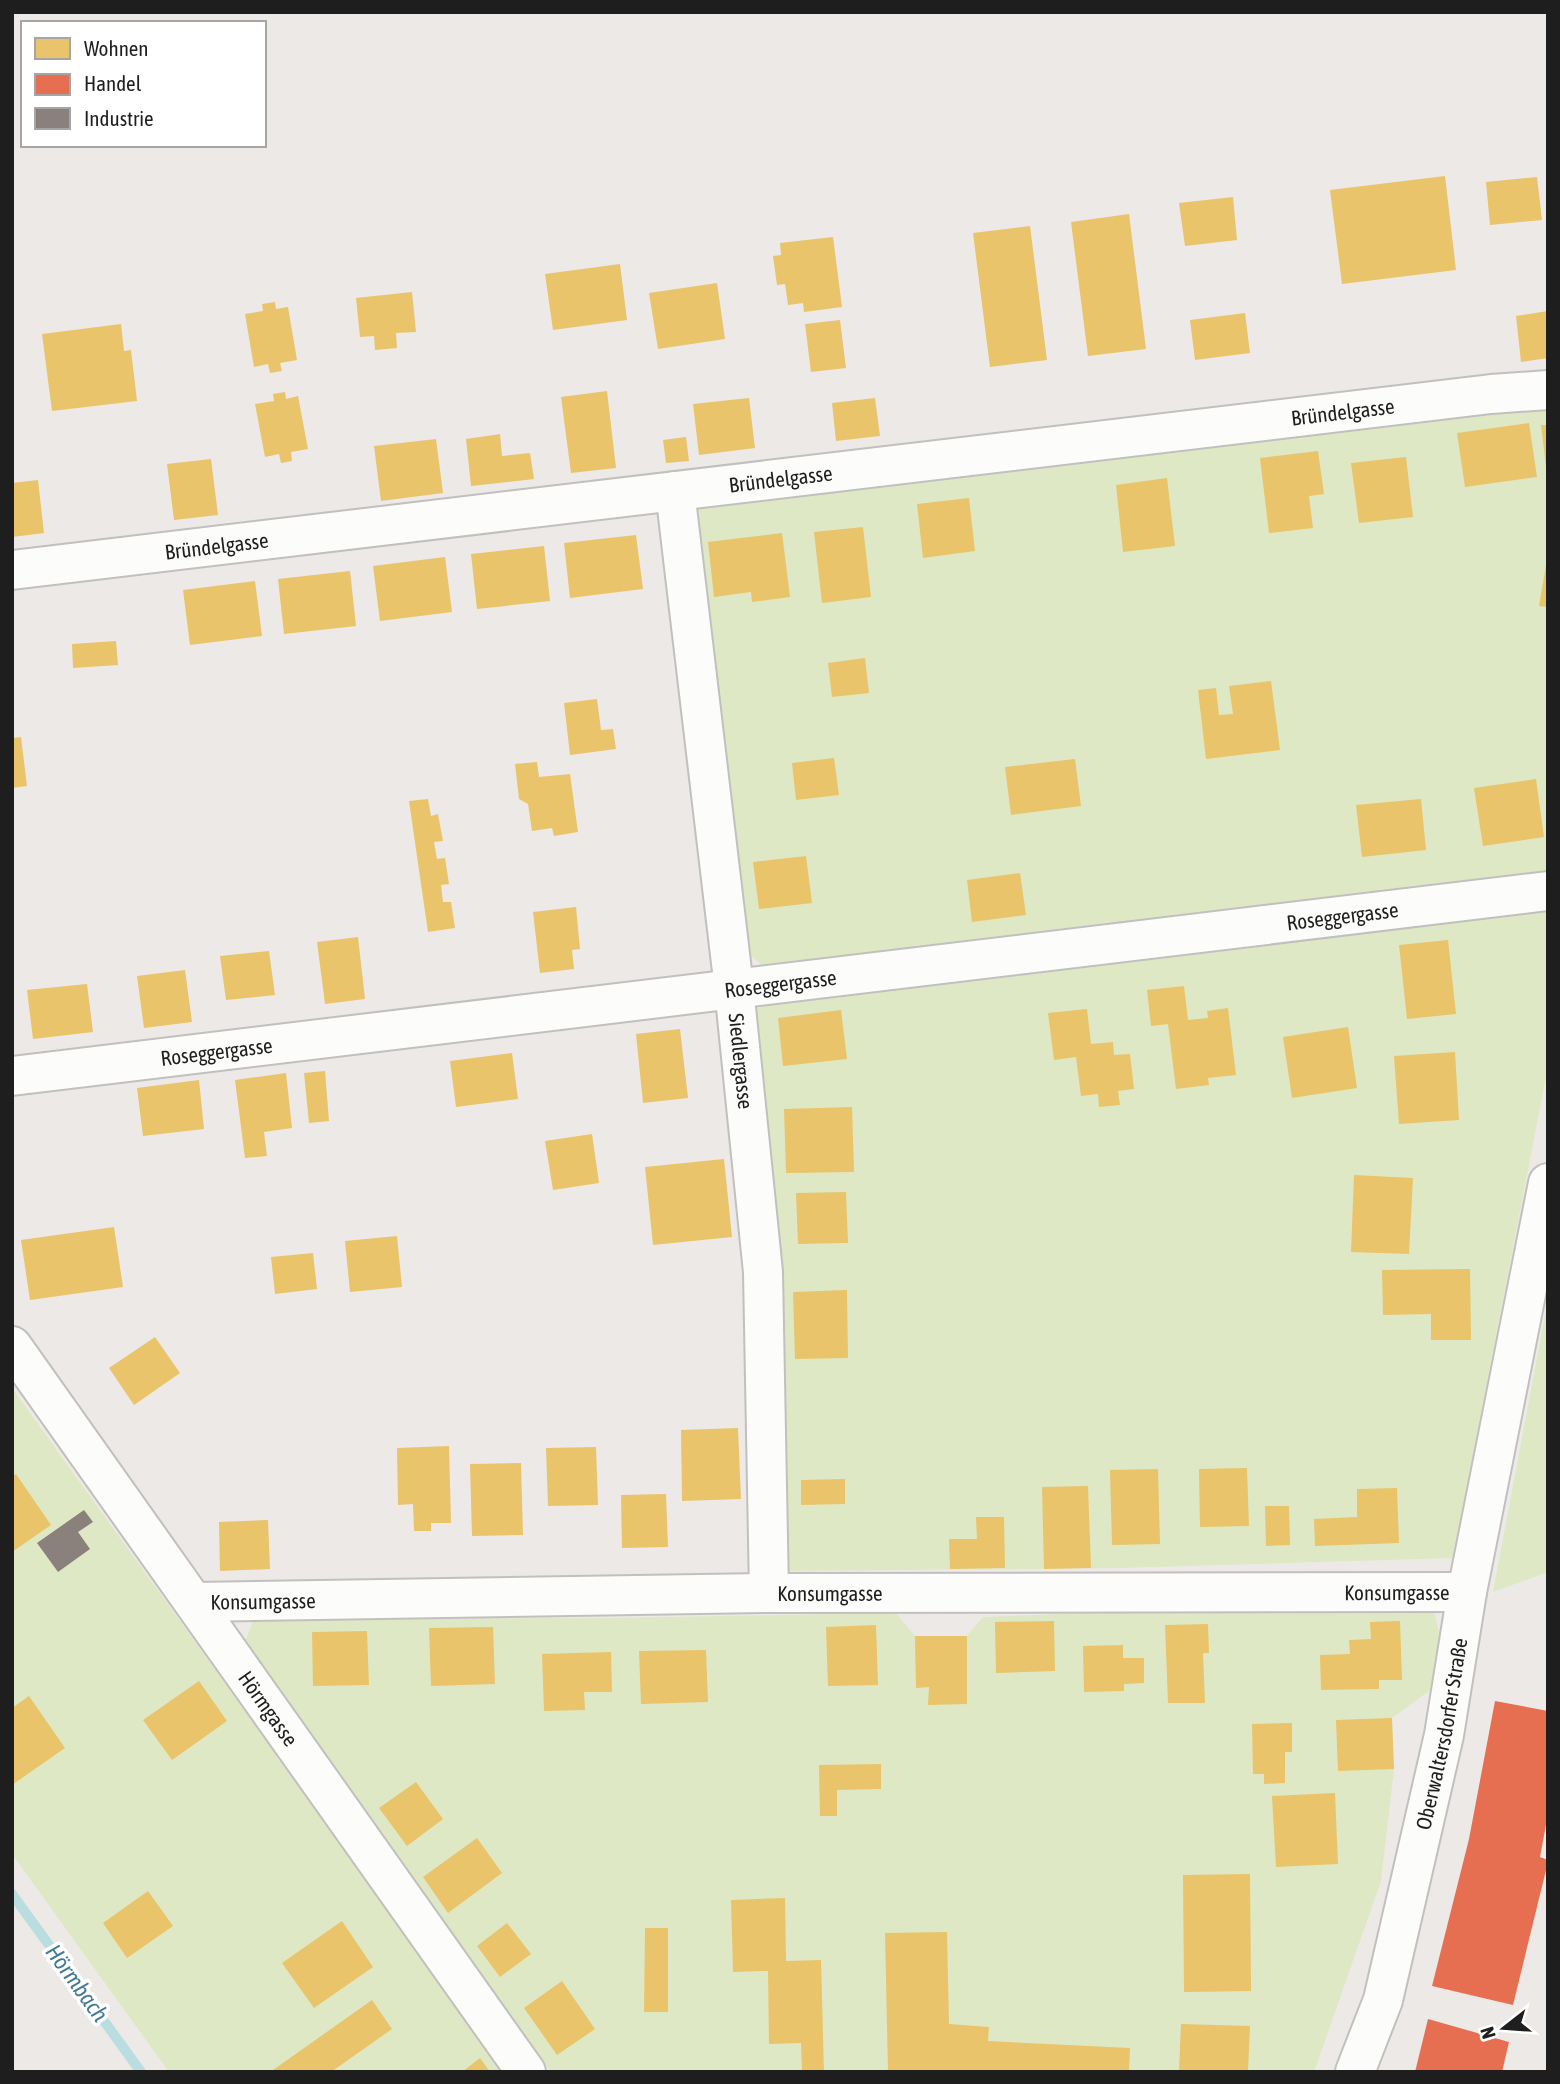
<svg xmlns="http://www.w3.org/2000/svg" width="1560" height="2084" viewBox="0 0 1560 2084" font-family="'Asap Condensed',sans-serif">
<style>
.grass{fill:#dfe8c5}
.homes{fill:#e9c46a}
.shops{fill:#e76f51}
.industry{fill:#8a817c}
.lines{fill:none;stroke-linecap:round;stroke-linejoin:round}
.stream{stroke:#badedf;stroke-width:10}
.minor-casing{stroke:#c2c0bf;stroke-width:42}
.minor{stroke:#fcfcfb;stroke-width:38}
.labels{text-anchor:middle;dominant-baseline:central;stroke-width:7;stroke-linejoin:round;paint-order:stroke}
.street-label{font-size:21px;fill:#1e1e1e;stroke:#fff}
.water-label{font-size:23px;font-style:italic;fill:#437b94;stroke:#fff}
</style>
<rect width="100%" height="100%" fill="#ece9e7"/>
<path class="grass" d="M 1548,408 L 1548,874 L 763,966 L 738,945 L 688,521 L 698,506 Z
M 1548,911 L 1548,1066 L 1453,1558 L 1119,1568 L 780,1571 L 754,1010 L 771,1003 Z
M 1548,1299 L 1548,1572 L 1493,1592 Z
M 12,1388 L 505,2072 L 169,2072 L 12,1854 Z
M 1420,1600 L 1435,1614 L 1441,1643 L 1437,1685 L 1392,1718 L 1394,1769 L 1381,1881 L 1314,2072 L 551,2072 L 244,1644 L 254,1619 L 613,1618 L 896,1613 L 915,1636 L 967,1636 L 983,1617 Z"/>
<path class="homes" d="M 1445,176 L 1456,270 L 1342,284 L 1330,190 Z
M 1537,177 L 1542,220 L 1490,225 L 1486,182 Z
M 1233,197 L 1237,240 L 1185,246 L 1179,203 Z
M 1129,214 L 1146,349 L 1088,356 L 1071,222 Z
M 1030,226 L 1047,360 L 990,367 L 973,233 Z
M 833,237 L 842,307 L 804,312 L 803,303 L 788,305 L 785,284 L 777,285 L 773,256 L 781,255 L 780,243 Z
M 620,264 L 627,320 L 553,330 L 545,274 Z
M 717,283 L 725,339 L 658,349 L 649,293 Z
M 412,292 L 416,332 L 396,333 L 397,348 L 375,350 L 374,336 L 360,337 L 356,298 Z
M 275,302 L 276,309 L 288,307 L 297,360 L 280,363 L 282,371 L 270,373 L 268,364 L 254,367 L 245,314 L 263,311 L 262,304 Z
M 1548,311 L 1548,358 L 1521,362 L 1516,316 Z
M 1245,313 L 1250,353 L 1195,360 L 1190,320 Z
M 840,320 L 846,368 L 811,372 L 805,324 Z
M 121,324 L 124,351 L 131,350 L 137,401 L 52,411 L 42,334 Z
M 607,391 L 616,468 L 571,473 L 561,397 Z
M 285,392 L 286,399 L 298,396 L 308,449 L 291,452 L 292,461 L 281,463 L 279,454 L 265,457 L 255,404 L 274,401 L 273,394 Z
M 749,398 L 755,448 L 699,455 L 693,404 Z
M 875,398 L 880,436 L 836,441 L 832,403 Z
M 1529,423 L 1537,477 L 1465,487 L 1457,433 Z
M 1541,425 L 1548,425 L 1548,467 L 1546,467 Z
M 500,434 L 502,456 L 530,453 L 534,479 L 471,486 L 466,439 Z
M 686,437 L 689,461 L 666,463 L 663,440 Z
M 436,439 L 443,493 L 381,501 L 374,446 Z
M 1318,451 L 1324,494 L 1309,496 L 1313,528 L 1269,533 L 1260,458 Z
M 1406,457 L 1413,517 L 1359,523 L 1351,463 Z
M 211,459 L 218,515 L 174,520 L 167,464 Z
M 1167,478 L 1175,546 L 1123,552 L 1116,485 Z
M 38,480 L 44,533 L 12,537 L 12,483 Z
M 969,498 L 975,551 L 923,558 L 917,504 Z
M 863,527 L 871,597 L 822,603 L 814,532 Z
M 782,533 L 790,597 L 752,602 L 751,592 L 714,597 L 708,542 Z
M 636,535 L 643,589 L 570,598 L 564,543 Z
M 544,546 L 550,601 L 477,609 L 471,554 Z
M 445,557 L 452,612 L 380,621 L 373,566 Z
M 1546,565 L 1548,565 L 1548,607 L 1539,606 Z
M 350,571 L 356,626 L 284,634 L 278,579 Z
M 255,581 L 262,636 L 190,645 L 183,590 Z
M 116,641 L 118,665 L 73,668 L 72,644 Z
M 865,658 L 869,693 L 832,697 L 828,663 Z
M 1271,681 L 1280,750 L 1206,759 L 1198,690 L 1216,688 L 1219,715 L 1233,714 L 1229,686 Z
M 597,699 L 601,730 L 613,729 L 616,749 L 570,755 L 564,703 Z
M 21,737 L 27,786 L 12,788 L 12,738 Z
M 834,758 L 839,795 L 796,800 L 792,763 Z
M 1075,759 L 1081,806 L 1011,815 L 1005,767 Z
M 537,762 L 539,777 L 570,774 L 578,832 L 554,836 L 552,828 L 532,831 L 528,804 L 519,799 L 515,764 Z
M 1536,779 L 1544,837 L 1483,846 L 1474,788 Z
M 428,799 L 431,816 L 438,814 L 443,841 L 434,842 L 437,859 L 445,858 L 449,884 L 441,885 L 443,902 L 451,902 L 455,928 L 428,932 L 409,801 Z
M 1421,799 L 1426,850 L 1362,857 L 1356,805 Z
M 806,856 L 812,903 L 759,909 L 753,862 Z
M 1020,873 L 1026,915 L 972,922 L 967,880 Z
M 576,907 L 580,949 L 572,950 L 574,969 L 540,973 L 533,912 Z
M 358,937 L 365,999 L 325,1004 L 317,942 Z
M 1448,940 L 1456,1014 L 1407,1019 L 1399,945 Z
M 269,951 L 275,995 L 226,1000 L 220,956 Z
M 185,970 L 192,1022 L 144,1028 L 137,976 Z
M 87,984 L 93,1032 L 33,1039 L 27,990 Z
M 1184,986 L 1188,1020 L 1208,1018 L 1207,1011 L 1228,1008 L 1236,1075 L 1208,1078 L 1209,1085 L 1176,1089 L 1168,1024 L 1151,1026 L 1147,990 Z
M 1087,1009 L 1091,1044 L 1113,1042 L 1114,1055 L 1130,1054 L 1134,1089 L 1118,1091 L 1120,1105 L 1099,1107 L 1098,1094 L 1081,1096 L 1076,1057 L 1054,1060 L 1048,1013 Z
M 841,1010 L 847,1059 L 783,1066 L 778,1018 Z
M 1348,1027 L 1357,1088 L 1292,1098 L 1283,1037 Z
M 680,1029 L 688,1098 L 643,1103 L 636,1034 Z
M 1455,1052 L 1459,1120 L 1399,1124 L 1394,1056 Z
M 512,1053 L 518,1099 L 456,1107 L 450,1061 Z
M 325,1071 L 329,1121 L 309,1123 L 304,1073 Z
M 286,1073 L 292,1128 L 264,1132 L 267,1156 L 245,1158 L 235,1080 Z
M 199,1080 L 204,1129 L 143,1136 L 137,1088 Z
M 852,1107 L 854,1172 L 786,1173 L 784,1109 Z
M 592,1134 L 599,1183 L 553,1190 L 545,1141 Z
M 724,1159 L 732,1237 L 653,1245 L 645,1167 Z
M 1354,1175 L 1413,1178 L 1409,1254 L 1351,1252 Z
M 846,1192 L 848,1243 L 798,1244 L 796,1193 Z
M 114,1227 L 123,1287 L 30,1300 L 21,1240 Z
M 397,1236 L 402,1287 L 350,1292 L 345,1241 Z
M 313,1253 L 317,1289 L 275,1294 L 271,1257 Z
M 1470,1269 L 1471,1340 L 1431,1340 L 1431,1314 L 1383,1315 L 1382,1270 Z
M 847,1290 L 848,1358 L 795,1359 L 793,1292 Z
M 155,1337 L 180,1373 L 134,1405 L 109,1368 Z
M 738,1428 L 741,1499 L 682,1501 L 681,1430 Z
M 449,1446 L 451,1523 L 431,1523 L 431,1531 L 414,1531 L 413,1504 L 398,1505 L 397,1448 Z
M 596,1447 L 598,1505 L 548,1506 L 546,1448 Z
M 521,1463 L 523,1535 L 472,1536 L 470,1464 Z
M 1247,1468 L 1249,1526 L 1200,1527 L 1199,1469 Z
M 1158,1469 L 1160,1544 L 1112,1545 L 1110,1470 Z
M 16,1474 L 51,1525 L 12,1552 L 12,1477 Z
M 845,1479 L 845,1504 L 801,1505 L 801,1480 Z
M 1088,1486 L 1091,1568 L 1044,1569 L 1042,1487 Z
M 1397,1488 L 1399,1543 L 1315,1546 L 1314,1519 L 1357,1517 L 1357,1489 Z
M 666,1494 L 668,1547 L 622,1548 L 621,1495 Z
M 1265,1506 L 1289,1506 L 1290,1545 L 1266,1546 Z
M 976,1517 L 1004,1517 L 1005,1568 L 950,1569 L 949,1539 L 977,1539 Z
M 268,1520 L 270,1569 L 220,1571 L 219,1522 Z
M 1054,1621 L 1055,1671 L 996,1673 L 995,1622 Z
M 1400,1621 L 1402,1680 L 1379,1680 L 1379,1689 L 1321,1690 L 1320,1655 L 1350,1654 L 1349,1640 L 1371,1639 L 1370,1622 Z
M 1208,1624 L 1209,1653 L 1203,1653 L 1205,1703 L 1168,1703 L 1165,1625 Z
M 876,1625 L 878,1685 L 828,1686 L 826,1627 Z
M 493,1627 L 495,1684 L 431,1686 L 429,1628 Z
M 367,1631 L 369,1685 L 313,1686 L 312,1632 Z
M 915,1636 L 967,1636 L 967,1704 L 928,1705 L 929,1687 L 916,1688 Z
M 1123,1645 L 1123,1658 L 1144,1658 L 1144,1683 L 1124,1684 L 1124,1691 L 1084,1692 L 1083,1646 Z
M 706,1650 L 708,1702 L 641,1704 L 639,1651 Z
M 611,1652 L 612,1692 L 584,1692 L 585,1710 L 544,1711 L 542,1654 Z
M 199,1681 L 227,1721 L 172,1760 L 143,1720 Z
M 29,1696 L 65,1748 L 12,1785 L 12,1708 Z
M 1392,1718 L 1394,1769 L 1338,1771 L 1336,1720 Z
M 1292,1723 L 1292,1752 L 1285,1752 L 1285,1783 L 1264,1784 L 1264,1774 L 1253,1774 L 1252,1724 Z
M 881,1764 L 881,1789 L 837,1790 L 837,1816 L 820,1816 L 819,1765 Z
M 416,1782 L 443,1819 L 407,1846 L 379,1808 Z
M 1335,1793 L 1338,1864 L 1276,1867 L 1272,1796 Z
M 477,1838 L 502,1873 L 448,1913 L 423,1877 Z
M 1250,1874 L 1251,1991 L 1184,1992 L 1183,1875 Z
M 148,1891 L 173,1926 L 127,1958 L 103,1923 Z
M 785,1898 L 786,1961 L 821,1960 L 824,2072 L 802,2072 L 801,2043 L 769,2044 L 768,1971 L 733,1972 L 731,1900 Z
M 342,1921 L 373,1967 L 314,2008 L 282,1963 Z
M 507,1923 L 531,1954 L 500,1977 L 477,1946 Z
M 645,1928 L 668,1928 L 668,2012 L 644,2012 Z
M 947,1932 L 949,2024 L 989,2027 L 988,2041 L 1130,2048 L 1129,2072 L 888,2072 L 885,1933 Z
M 562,1981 L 595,2029 L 557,2055 L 524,2008 Z
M 372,2000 L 392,2029 L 331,2072 L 274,2072 L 273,2070 Z
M 1181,2024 L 1250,2026 L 1248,2072 L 1179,2072 Z
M 480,2058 L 490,2072 L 462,2072 Z"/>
<path class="shops" d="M 1495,1701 L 1548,1711 L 1548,1814 L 1540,1857 L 1548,1860 L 1548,1862 L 1513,2005 L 1432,1986 L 1469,1839 Z
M 1428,2019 L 1509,2042 L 1502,2072 L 1415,2072 Z"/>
<path class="industry" d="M 84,1510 L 93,1522 L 78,1532 L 90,1549 L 58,1572 L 37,1543 Z"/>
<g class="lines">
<path class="stream" d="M 12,1894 L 141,2072"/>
<defs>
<g id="minor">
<path id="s1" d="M 675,491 L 734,988 L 763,1272 L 769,1593"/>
<path id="s2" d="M 12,570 L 1491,394 L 1548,390"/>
<path id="s3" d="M 12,1076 L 1548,891"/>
<path id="s4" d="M 12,1346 L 526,2072"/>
<path id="s5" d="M 195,1602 L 769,1593 L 1467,1592"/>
<path id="s6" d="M 1355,2072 L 1383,2000 L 1444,1735 L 1467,1592 L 1548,1183"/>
</g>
</defs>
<use href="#minor" class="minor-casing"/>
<use href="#minor" class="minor"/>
</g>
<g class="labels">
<g class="street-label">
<text stroke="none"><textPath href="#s2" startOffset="1340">Bründelgasse</textPath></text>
<text stroke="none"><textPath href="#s2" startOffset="774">Bründelgasse</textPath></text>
<text stroke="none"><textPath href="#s2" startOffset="206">Bründelgasse</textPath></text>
<text stroke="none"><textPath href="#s3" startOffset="1340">Roseggergasse</textPath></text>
<text stroke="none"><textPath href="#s3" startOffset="774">Roseggergasse</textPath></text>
<text stroke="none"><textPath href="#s3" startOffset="206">Roseggergasse</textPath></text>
<text stroke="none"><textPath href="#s1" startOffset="574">Siedlergasse</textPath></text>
<text stroke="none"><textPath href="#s5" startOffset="1202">Konsumgasse</textPath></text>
<text stroke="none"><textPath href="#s5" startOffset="635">Konsumgasse</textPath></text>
<text stroke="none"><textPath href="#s5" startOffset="68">Konsumgasse</textPath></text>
<text stroke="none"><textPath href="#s4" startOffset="444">Hörmgasse</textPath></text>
<text stroke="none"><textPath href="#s6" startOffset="350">Oberwaltersdorfer Straße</textPath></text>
</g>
<g class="water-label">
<text transform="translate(77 1983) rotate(54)">Hörmbach</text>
</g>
</g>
<rect width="1560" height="2084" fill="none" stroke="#1e1e1e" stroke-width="28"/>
<rect x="21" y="21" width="245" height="126" fill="#ffffff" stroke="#a5a5a5" stroke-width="2"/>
<rect x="35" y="38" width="35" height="21" fill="#e9c46a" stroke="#a5a5a5" stroke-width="2"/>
<text x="84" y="56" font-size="21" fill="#1e1e1e">Wohnen</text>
<rect x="35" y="74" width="35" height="21" fill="#e76f51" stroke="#a5a5a5" stroke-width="2"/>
<text x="84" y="91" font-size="21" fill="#1e1e1e">Handel</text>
<rect x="35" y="108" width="35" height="21" fill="#8a817c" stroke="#a5a5a5" stroke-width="2"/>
<text x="84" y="126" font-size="21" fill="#1e1e1e">Industrie</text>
<g transform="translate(1504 2028) rotate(253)" stroke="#ffffff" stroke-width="5" paint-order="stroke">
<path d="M0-5L12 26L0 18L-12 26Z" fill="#1e1e1e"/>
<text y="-10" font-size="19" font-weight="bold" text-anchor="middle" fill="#1e1e1e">N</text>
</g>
</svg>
